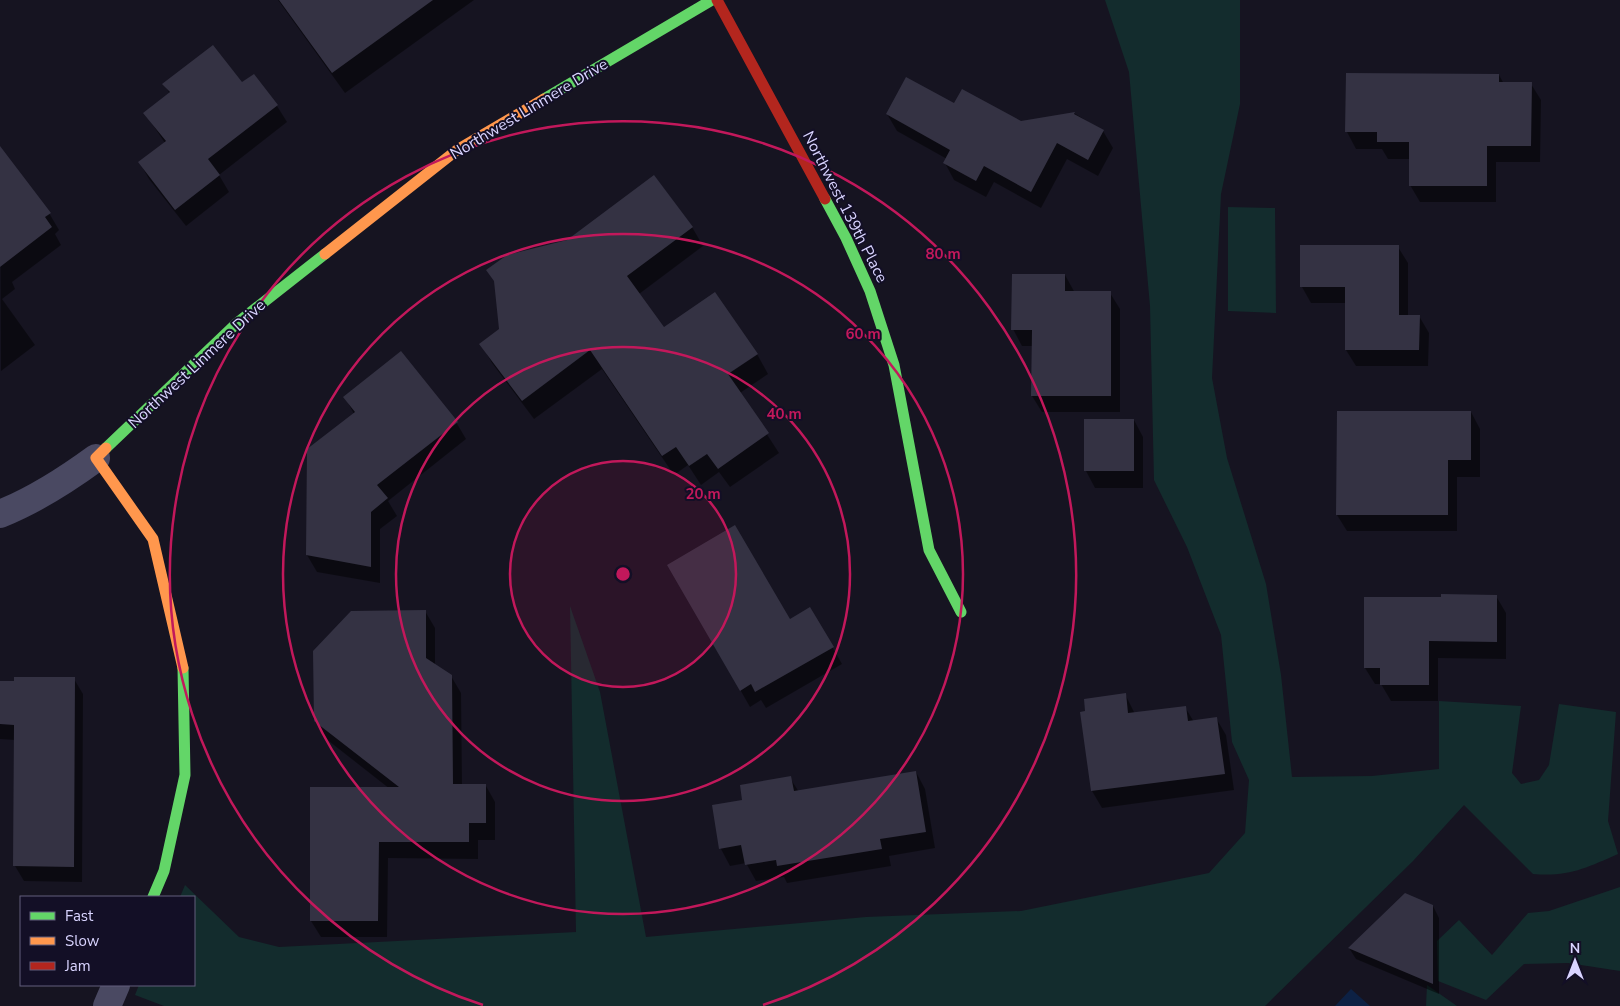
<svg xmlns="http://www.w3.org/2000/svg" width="1620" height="1006" viewBox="0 0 1620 1006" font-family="'Nunito Sans',sans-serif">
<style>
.green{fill:#132c2d}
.water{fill:#0d2144}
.shadow{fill:#0007}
.building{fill:#343243}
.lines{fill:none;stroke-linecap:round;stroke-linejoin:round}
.street{stroke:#4a4962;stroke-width:28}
.fast{stroke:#63d668;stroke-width:11}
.slow{stroke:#ff974d;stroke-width:11}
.jam{stroke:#b3261e;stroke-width:11}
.ring{fill:none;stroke:#c2185b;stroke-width:2.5}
.labels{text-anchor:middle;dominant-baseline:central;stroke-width:4;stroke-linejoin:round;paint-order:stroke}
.street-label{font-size:16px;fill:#d9d4ff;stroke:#130f26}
.centre{fill:#c2185b;stroke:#130f26;stroke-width:2.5}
.ring-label{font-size:15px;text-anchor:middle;font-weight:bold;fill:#c2185b;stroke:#130f26;stroke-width:4;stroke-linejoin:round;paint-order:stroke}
</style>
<rect width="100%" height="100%" fill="#161421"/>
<path class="green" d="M 1105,0 L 1240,0 L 1240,104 L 1221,194 L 1212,378 L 1227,458 L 1266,584 L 1281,675 L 1292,777 L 1372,776 L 1439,769 L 1439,701 L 1521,706 L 1512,773 L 1521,784 L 1539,780 L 1549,765 L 1559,704 L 1616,712 L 1608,821 L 1618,854 C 1586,868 1569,877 1533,874 L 1464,805 L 1413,861 L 1265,1006 L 164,1006 L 135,995 L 139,985 L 194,985 L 194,897 L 180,897 L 185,885 L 239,937 L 279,947 L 576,932 L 570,606 L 600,692 L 646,937 L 866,917 L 1021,911 L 1209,873 L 1245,833 L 1249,780 L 1232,742 L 1221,635 L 1187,547 L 1154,480 L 1150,306 L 1129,72 Z
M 1228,207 L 1275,208 L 1276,313 L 1228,311 Z
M 1620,887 L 1620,971 L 1568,963 L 1524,964 L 1486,1000 L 1438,981 L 1437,941 L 1459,920 L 1492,955 L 1528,913 L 1549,911 Z
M 1427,985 L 1457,1006 L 1426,1006 Z"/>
<path class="water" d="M 1351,989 L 1370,1006 L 1335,1006 Z"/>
<path class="shadow" d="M 278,0 L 474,0 L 345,93 Z
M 253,75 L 277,106 L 287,122 L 219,175 L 229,192 L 186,226 L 149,179 L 140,163 L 165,143 L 145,113 L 170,94 L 164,84 L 242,84 Z
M 1499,75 L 1504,84 L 1531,84 L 1541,100 L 1540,162 L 1496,162 L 1496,202 L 1420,202 L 1410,185 L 1410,159 L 1388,159 L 1382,149 L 1356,149 L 1347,132 Z
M 954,105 L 1021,122 L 1074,113 L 1103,131 L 1113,148 L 1098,176 L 1067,159 L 1041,208 L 994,182 L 986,197 L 954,180 L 945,163 L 947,159 L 897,131 L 887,114 Z
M 0,161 L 49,213 L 59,230 L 55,234 L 61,245 L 12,282 L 15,289 L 2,299 L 35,345 L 1,371 Z
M 692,227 L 703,246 L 639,294 L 664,329 L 757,354 L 768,374 L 740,393 L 779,453 L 730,487 L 719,472 L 701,485 L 688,465 L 674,475 L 602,369 L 534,419 L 492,363 L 481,344 Z
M 1398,247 L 1408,263 L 1408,316 L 1419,316 L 1429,333 L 1428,366 L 1356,366 L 1346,350 L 1346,303 L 1311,303 L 1302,287 Z
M 1065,275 L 1075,293 L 1110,293 L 1120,309 L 1120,412 L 1042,412 L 1032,396 L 1033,346 L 1022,346 L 1013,329 Z
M 345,397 L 456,422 L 466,439 L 388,501 L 397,516 L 380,529 L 380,583 L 317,572 L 307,555 L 354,414 Z
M 1471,412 L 1480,429 L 1480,477 L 1457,477 L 1457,531 L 1347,531 L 1337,515 Z
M 1086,420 L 1134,420 L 1143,437 L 1143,488 L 1095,488 L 1086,471 Z
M 669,565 L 789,620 L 810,608 L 842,664 L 766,708 L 761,700 L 750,707 Z
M 1496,596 L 1506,613 L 1506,659 L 1438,658 L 1438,701 L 1391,701 L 1381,684 L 1375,684 L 1365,668 L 1442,598 Z
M 425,611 L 435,628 L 435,666 L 451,676 L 461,693 L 462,785 L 486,786 L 495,802 L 495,840 L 478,840 L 478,859 L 388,858 L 387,937 L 321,937 L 311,921 L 390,789 L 325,738 L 315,721 Z
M 74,679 L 83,694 L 82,882 L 24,881 L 15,866 L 15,740 L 0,739 L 0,682 Z
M 1125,694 L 1135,714 L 1185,707 L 1194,722 L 1216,718 L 1226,735 L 1234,790 L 1102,808 L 1092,791 L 1082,713 Z
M 916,772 L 925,789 L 935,848 L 889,856 L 891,866 L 787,883 L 784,877 L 756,881 L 746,863 L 730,866 L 721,849 L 713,806 L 743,801 L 790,778 L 799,792 Z
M 1433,906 L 1439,918 L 1439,994 L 1356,959 L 1349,948 Z"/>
<path class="building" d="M 279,0 L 433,0 L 332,73 Z
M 213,45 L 242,82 L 254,74 L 278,105 L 208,159 L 220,175 L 175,210 L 138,162 L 166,141 L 143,113 L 170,92 L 162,84 Z
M 1346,73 L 1499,74 L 1499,82 L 1532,82 L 1531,146 L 1487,146 L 1487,186 L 1409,186 L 1409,142 L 1377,142 L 1377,132 L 1345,132 Z
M 906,77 L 954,103 L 962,89 L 1021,121 L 1075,112 L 1074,114 L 1104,130 L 1088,160 L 1057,143 L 1031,192 L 984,166 L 976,181 L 943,163 L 950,150 L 886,114 Z
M 0,146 L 51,213 L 45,217 L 52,227 L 0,267 Z
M 654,175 L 693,227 L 627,276 L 664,327 L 715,292 L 758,354 L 728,374 L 769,433 L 718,469 L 707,454 L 689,466 L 676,447 L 662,456 L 590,350 L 522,401 L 479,344 L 499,329 L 494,281 L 486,270 L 507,255 L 567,240 Z
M 1300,245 L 1399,245 L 1399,315 L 1420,315 L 1419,350 L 1345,350 L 1345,287 L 1300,287 Z
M 1012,274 L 1065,274 L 1065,291 L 1111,291 L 1111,396 L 1031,396 L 1032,330 L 1011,330 Z
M 401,351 L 458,422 L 377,485 L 388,498 L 371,512 L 371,567 L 306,555 L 307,449 L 355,412 L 343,397 Z
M 1337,411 L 1471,411 L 1471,460 L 1448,460 L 1448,515 L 1336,515 Z
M 1084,419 L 1134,419 L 1134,471 L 1084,471 Z
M 735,525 L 790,619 L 810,607 L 834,647 L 755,692 L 751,684 L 740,691 L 667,565 Z
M 1441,594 L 1497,595 L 1497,642 L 1429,641 L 1429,685 L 1380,685 L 1380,668 L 1364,668 L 1364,597 L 1441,597 Z
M 426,610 L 426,658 L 452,675 L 453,784 L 486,784 L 486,823 L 469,823 L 469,842 L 379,842 L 378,921 L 310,921 L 310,787 L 399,787 L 314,721 L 313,651 L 351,611 Z
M 14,677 L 75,677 L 74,867 L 13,866 L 14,725 L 0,724 L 0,681 L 14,681 Z
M 1126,693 L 1128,713 L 1186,706 L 1188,721 L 1217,717 L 1225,774 L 1091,791 L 1080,712 L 1085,711 L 1084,699 Z
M 916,771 L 926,832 L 880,839 L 882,849 L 777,866 L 776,860 L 745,865 L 741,845 L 719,849 L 712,805 L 742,800 L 740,785 L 791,776 L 794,791 Z
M 1405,893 L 1433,905 L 1433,984 L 1348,948 Z"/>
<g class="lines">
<path class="street" d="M 0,514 C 35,500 66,480 96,458
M 107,1006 L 116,985"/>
<path class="fast" d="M 544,99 L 712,0
M 825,199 L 846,238 L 870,291 L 894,365 L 929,550 L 961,612
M 106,448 L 237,323 L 325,254
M 153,897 L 164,871 L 185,775 L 183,668"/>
<path class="slow" d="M 325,254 L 457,150 L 544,99
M 106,448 L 96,458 L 153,539 L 183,668"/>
<path class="jam" d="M 717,0 L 825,199"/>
</g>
<circle cx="623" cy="574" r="113" fill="#c2185b" fill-opacity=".12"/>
<g class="ring">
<circle cx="623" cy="574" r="113"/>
<circle cx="623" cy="574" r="227"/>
<circle cx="623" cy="574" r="340"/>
<path d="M483 1005A453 453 0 1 1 763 1005"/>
</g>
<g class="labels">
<g class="street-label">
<text transform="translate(529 109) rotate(-31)">Northwest Linmere Drive</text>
<text transform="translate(845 207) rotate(63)">Northwest 139th Place</text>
<text transform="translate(197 364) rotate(-43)">Northwest Linmere Drive</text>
</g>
</g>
<circle cx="623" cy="574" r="8" class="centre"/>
<g class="ring-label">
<text x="943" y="259">80 m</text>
<text x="863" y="339">60 m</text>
<text x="784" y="419">40 m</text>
<text x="703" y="499">20 m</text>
</g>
<rect x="20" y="896" width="175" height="90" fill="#130f26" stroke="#625e7d"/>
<rect x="30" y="912" width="25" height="8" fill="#63d668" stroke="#625e7d"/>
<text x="65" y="921" font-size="15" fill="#d9d4ff">Fast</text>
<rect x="30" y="937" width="25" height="8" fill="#ff974d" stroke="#625e7d"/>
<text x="65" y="946" font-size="15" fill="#d9d4ff">Slow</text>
<rect x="30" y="962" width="25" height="8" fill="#b3261e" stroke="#625e7d"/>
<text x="65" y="971" font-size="15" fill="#d9d4ff">Jam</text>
<g transform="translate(1575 961)" stroke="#130f26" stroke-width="4" paint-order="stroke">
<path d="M0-4L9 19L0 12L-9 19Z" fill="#d9d4ff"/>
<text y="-8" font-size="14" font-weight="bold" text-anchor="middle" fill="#d9d4ff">N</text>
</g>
</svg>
